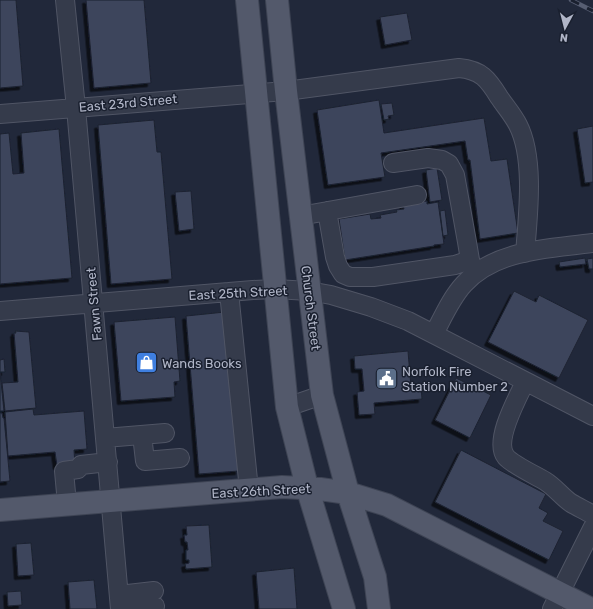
<svg xmlns="http://www.w3.org/2000/svg" width="593" height="609" viewBox="0 0 593 609" font-family="Rubik,sans-serif">
<style>
.building{fill:#3d455b;stroke:#1c2231;filter:url(#shadow)}
.lines{fill:none;stroke-linecap:round;stroke-linejoin:round}
.minor-casing{stroke:#505565;stroke-width:20}
.major-casing{stroke:#3e4454;stroke-width:24}
.minor{stroke:#353b4b;stroke-width:18}
.major{stroke:#53596b;stroke-width:22}
.rail-casing{stroke:#575e72;stroke-width:4.5}
.rail{stroke:#1a202f;stroke-width:3;stroke-dasharray:9;stroke-linecap:butt}
.labels{text-anchor:middle;dominant-baseline:central;stroke-width:3;stroke-linejoin:round;paint-order:stroke}
.street-label{font-size:13px;fill:#b0b5c7;stroke:#1a202f}
.poi-label{font-size:13px;fill:#b0b5c7;stroke:#1a202f;text-anchor:start}
</style>
<defs>
<filter id="shadow"><feDropShadow dx="-3.5" dy="3.5" stdDeviation="0" flood-color="#0009"/></filter>
</defs>
<rect width="100%" height="100%" fill="#21283a"/>
<path class="building" d="M 0,0 L 16,0 L 23,86 L 0,88 Z
M 86,0 L 144,0 L 151,83 L 94,88 Z
M 407,13 L 412,40 L 385,45 L 380,17 Z
M 379,100 L 384,133 L 484,118 L 491,161 L 507,159 L 518,233 L 480,239 L 470,160 L 468,160 L 465,141 L 381,153 L 385,177 L 328,185 L 317,110 Z
M 392,103 L 394,115 L 388,116 L 389,119 L 384,120 L 381,104 Z
M 154,120 L 157,152 L 161,152 L 172,279 L 111,284 L 98,125 Z
M 593,126 L 593,182 L 585,183 L 577,129 Z
M 59,129 L 72,278 L 0,284 L 0,134 L 9,133 L 13,174 L 24,173 L 21,133 Z
M 437,168 L 442,200 L 430,202 L 426,170 Z
M 191,191 L 194,229 L 179,231 L 175,192 Z
M 427,201 L 427,204 L 438,202 L 444,244 L 434,245 L 434,246 L 345,260 L 339,219 L 370,214 L 371,219 L 381,218 L 380,215 L 397,212 L 396,210 L 404,209 L 403,205 Z
M 445,210 L 448,235 L 443,236 L 440,211 Z
M 585,258 L 586,264 L 560,267 L 559,262 Z
M 593,258 L 593,269 L 589,269 L 587,259 Z
M 514,291 L 536,302 L 539,295 L 588,320 L 559,378 L 488,342 Z
M 225,312 L 239,471 L 199,474 L 186,316 Z
M 175,317 L 180,381 L 174,382 L 175,397 L 121,401 L 114,322 Z
M 15,331 L 29,332 L 36,408 L 5,411 L 2,383 L 18,382 L 14,333 L 16,333 Z
M 408,351 L 411,387 L 421,386 L 422,399 L 374,403 L 375,414 L 359,415 L 357,392 L 364,391 L 362,369 L 355,369 L 354,356 Z
M 4,359 L 5,372 L 0,372 L 4,411 L 0,411 L 0,360 Z
M 456,378 L 491,395 L 470,438 L 435,420 Z
M 33,409 L 34,415 L 84,411 L 87,449 L 74,450 L 75,465 L 57,466 L 55,452 L 8,456 L 5,412 Z
M 0,413 L 2,413 L 3,418 L 4,418 L 10,481 L 0,482 Z
M 461,450 L 546,494 L 539,508 L 548,513 L 543,521 L 563,531 L 549,560 L 435,502 Z
M 209,525 L 212,567 L 186,569 L 185,564 L 189,563 L 189,560 L 186,560 L 186,550 L 188,550 L 187,542 L 185,542 L 184,535 L 187,535 L 186,526 Z
M 31,543 L 34,575 L 18,576 L 16,544 Z
M 294,568 L 297,609 L 259,609 L 256,572 Z
M 94,580 L 97,609 L 70,609 L 68,582 Z
M 21,591 L 22,605 L 8,606 L 7,592 Z"/>
<g class="lines">
<defs>
<path id="minor" d="M 65,0 L 76,108 L 120,609
M 0,114 L 286,91 L 459,68 C 481,70 488,79 499,97 C 505,106 513,115 518,125 C 535,158 528,216 525,253
M 393,163 L 428,158 L 442,160 L 449,164 L 455,175 L 467,242 L 470,260 L 474,271
M 327,211 L 335,257 L 338,266 L 343,274 L 350,277 L 373,277 L 455,265 L 470,260
M 300,216 L 417,195
M 229,292 L 249,490
M 0,311 L 253,290 L 275,289 L 309,291 L 331,295 L 371,307 L 408,321 L 593,416
M 434,334 C 443,317 451,298 464,284 C 496,249 549,249 593,243
M 525,382 C 518,397 493,441 506,457 C 513,465 535,475 545,481 C 555,487 562,497 571,503 C 578,507 586,511 593,515
M 287,407 L 322,395
M 142,435 L 145,461 L 180,458
M 105,438 L 165,433
M 67,504 L 64,471 L 78,469 L 81,465 L 108,462
M 119,595 L 154,591
M 126,609 L 155,606
M 552,609 L 593,527"/>
<path id="major" d="M 247,0 L 287,407 L 307,487 L 344,609
M 277,0 L 286,91 L 322,395 L 348,493 L 375,577 L 379,609
M 0,510 L 282,487 L 320,489 L 348,493 L 387,505 L 591,609"/>
</defs>
<use href="#minor" class="minor-casing"/>
<use href="#major" class="major-casing"/>
<use href="#minor" class="minor"/>
<use href="#major" class="major"/>
<defs>
<path id="rail" d="M 571,0 L 593,11"/>
</defs>
<use href="#rail" class="rail-casing"/>
<use href="#rail" class="rail"/>
</g>
<defs>
<symbol id="shop-square" viewBox="-11 -11 22 22"><rect x="-9" y="-9" width="18" height="18" rx="4" fill="#3f7fe0" stroke="#1a202f"/><path d="M-5-2.5h2.3a2.7 3.5 0 0 1 5.4 0H5L5.5 6h-11ZM-1.5-2.5h3a1.5 2.3 0 0 0-3 0Z" fill="#fff"/></symbol>
<symbol id="civic-square" viewBox="-11 -11 22 22"><rect x="-9" y="-9" width="18" height="18" rx="4" fill="#5c6f8a" stroke="#1a202f"/><path d="M-.6-6.5H3V-4.5H.6V-3L4-1V1h2V6H-6V1h2V-1L-.6-3ZM-1.2 2.5V6h2.4V2.5Z" fill="#fff"/></symbol>
</defs>
<g fill-rule="evenodd">
<use href="#shop-square" x="134" y="350" width="25" height="25"/>
<use href="#civic-square" x="374" y="366" width="25" height="25"/>
</g>
<g class="labels">
<g class="street-label">
<text transform="translate(128 103) rotate(-5)">East 23rd Street</text>
<text transform="translate(238 293) rotate(-3)">East 25th Street</text>
<text transform="translate(94 304) rotate(-95)">Fawn Street</text>
<text transform="translate(311 308) rotate(83)">Church Street</text>
<text transform="translate(261 491) rotate(-3)">East 26th Street</text>
</g>
<g class="poi-label">
<text x="162" y="363">Wands Books</text>
<text x="402" y="371">Norfolk Fire<tspan x="402" dy="15">Station Number 2</tspan></text>
</g>
</g>
<g transform="translate(565 28) rotate(187)" stroke="#1a202f" stroke-width="3" paint-order="stroke">
<path d="M0-3L7 15L0 10L-7 15Z" fill="#b0b5c7"/>
<text y="-6" font-size="11" font-weight="bold" text-anchor="middle" fill="#b0b5c7">N</text>
</g>
</svg>
